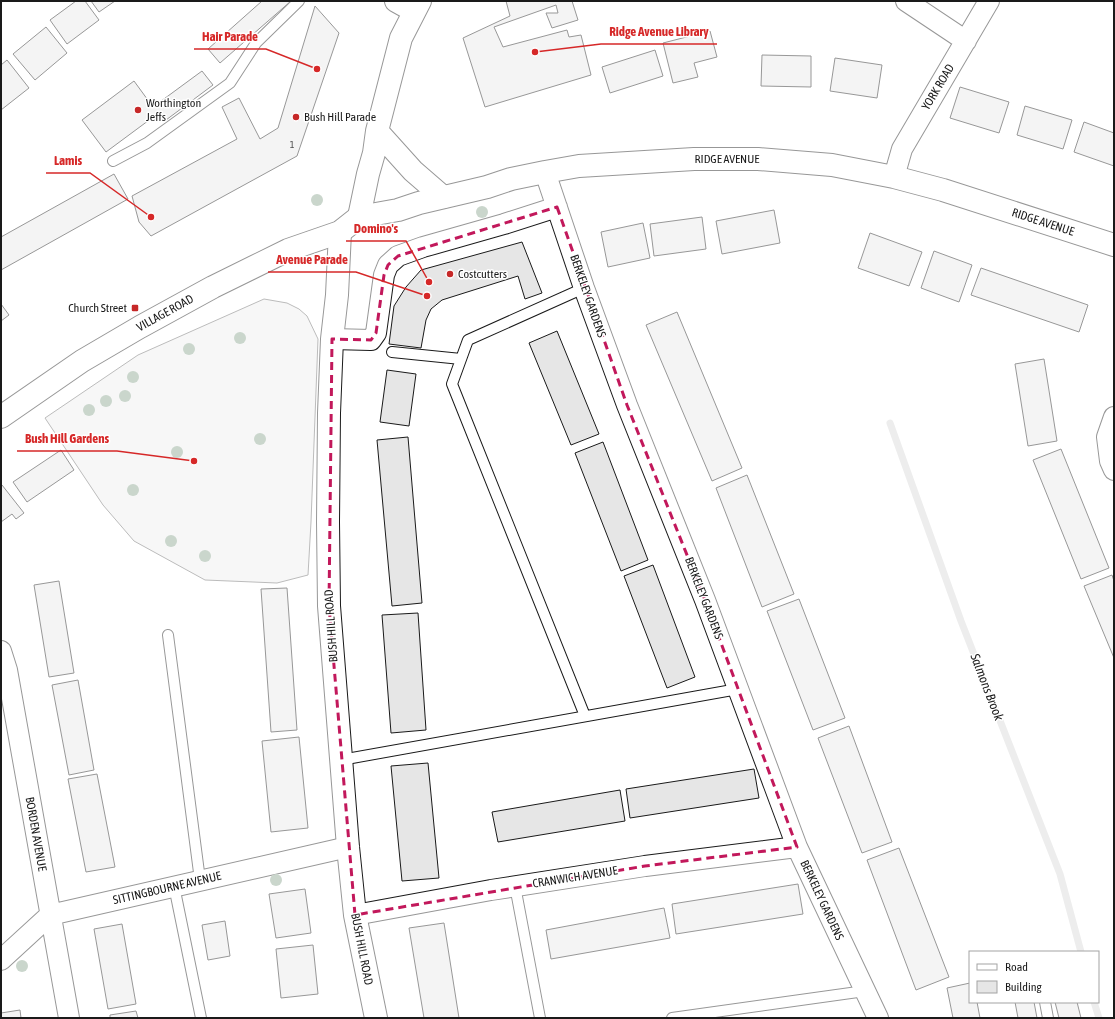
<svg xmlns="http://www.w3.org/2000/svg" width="1115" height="1019" viewBox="0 0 1115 1019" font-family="'Asap Condensed',sans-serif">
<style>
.built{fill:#ededed;stroke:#6a6a6a}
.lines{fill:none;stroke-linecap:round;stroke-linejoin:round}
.stream{stroke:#d7d7d7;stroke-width:7}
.building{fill:#e6e6e6;stroke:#1a1a1a}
.service-casing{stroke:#1a1a1a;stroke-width:12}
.minor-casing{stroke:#1a1a1a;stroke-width:22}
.tertiary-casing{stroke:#1a1a1a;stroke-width:24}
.secondary-casing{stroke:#1a1a1a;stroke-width:24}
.primary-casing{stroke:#1a1a1a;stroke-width:24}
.service{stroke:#fff;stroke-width:10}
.minor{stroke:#fff;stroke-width:20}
.tertiary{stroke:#fff;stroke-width:22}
.secondary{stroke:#fff;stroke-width:22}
.primary{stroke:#fff;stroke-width:22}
.tree{fill:#8aa48f}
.marked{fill:none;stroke:#c2185b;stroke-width:3;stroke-dasharray:8 5;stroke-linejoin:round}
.poi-dot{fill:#c62828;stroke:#fff;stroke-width:1.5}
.labels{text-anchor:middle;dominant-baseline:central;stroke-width:3;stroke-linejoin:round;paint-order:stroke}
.number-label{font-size:10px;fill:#4d4d4d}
.street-label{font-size:12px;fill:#1a1a1a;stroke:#fff}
.poi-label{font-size:12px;fill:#1a1a1a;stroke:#fff;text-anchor:start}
.water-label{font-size:13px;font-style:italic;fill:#1a1a1a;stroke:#fff}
.leader{fill:none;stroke:#d62828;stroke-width:1.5}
.callout-dot{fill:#d62828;stroke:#fff;stroke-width:1.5}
.callout-label{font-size:13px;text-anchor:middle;font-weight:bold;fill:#d62828;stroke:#fff;stroke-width:3;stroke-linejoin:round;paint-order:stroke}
</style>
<rect width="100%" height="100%" fill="#fff"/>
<path class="built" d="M 264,299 L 287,303 L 299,309 L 307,316 L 318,339 L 311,522 L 308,575 L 277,583 L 205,580 L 134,541 L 103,505 L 45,418 L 138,355 Z"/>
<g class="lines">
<path class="stream" d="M 890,423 L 961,621 L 1060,874 L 1081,952
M 1094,1002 L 1099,1018"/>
</g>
<path class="building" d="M 76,1 L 85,1 L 99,20 L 67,44 L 50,20 Z
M 91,1 L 115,1 L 99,12 Z
M 262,1 L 291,1 L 220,63 L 208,49 Z
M 506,1 L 572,1 L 578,20 L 552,28 L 546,13 L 558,13 L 556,5 L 494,27 L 503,47 L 567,30 L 569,37 L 581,35 L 591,75 L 485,107 L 463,38 L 510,16 Z
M 315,6 L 339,33 L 297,156 L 151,236 L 139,222 L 132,196 L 237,139 L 222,107 L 239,98 L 260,139 L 278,128 Z
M 46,27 L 67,53 L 35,80 L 13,54 Z
M 710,31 L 717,57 L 694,63 L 698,77 L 673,83 L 663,43 Z
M 655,50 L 663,76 L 610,93 L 602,67 Z
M 762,55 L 811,56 L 811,87 L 761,86 Z
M 835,58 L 882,65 L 877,98 L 830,91 Z
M 7,60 L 29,88 L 1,110 L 1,65 Z
M 202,71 L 213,85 L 166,120 L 160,112 L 106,152 L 82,120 L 134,81 L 153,107 Z
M 960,87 L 1009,102 L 999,133 L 950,118 Z
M 1025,106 L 1072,120 L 1063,149 L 1017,135 Z
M 1084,122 L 1114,133 L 1114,166 L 1074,152 Z
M 114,174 L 128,199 L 1,270 L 1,237 Z
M 774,210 L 780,243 L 722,254 L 716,221 Z
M 702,217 L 706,249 L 654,256 L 650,224 Z
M 643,223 L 650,258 L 608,267 L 601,232 Z
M 870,233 L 922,252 L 909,286 L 858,268 Z
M 522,242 L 542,293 L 525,299 L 518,276 L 442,300 L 431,309 L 426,320 L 421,348 L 389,344 L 394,306 L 406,287 L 421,270 Z
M 934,251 L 972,265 L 959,302 L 921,288 Z
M 981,268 L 1088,305 L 1079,332 L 971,295 Z
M 1,304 L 9,315 L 1,321 Z
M 677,312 L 742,468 L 712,481 L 646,325 Z
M 557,331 L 599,434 L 571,445 L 529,343 Z
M 1044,359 L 1057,441 L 1028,446 L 1015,364 Z
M 387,370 L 416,374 L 409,426 L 380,422 Z
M 408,437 L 422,603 L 392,606 L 377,440 Z
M 603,442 L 648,560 L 621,571 L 575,453 Z
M 1061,449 L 1109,568 L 1081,579 L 1033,460 Z
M 61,450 L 74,470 L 27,502 L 13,482 Z
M 747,475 L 794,594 L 762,607 L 716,488 Z
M 2,485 L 24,513 L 16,519 L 12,514 L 1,522 L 1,486 Z
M 653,565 L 695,677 L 667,688 L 624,576 Z
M 1112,575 L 1114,581 L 1114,658 L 1084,586 Z
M 59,581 L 74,673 L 49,677 L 34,585 Z
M 287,588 L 297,730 L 271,732 L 261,589 Z
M 799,599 L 845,718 L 813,730 L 767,611 Z
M 418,613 L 426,730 L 391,733 L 382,615 Z
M 78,680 L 94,770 L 69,775 L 52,685 Z
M 849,726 L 892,842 L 862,853 L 818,738 Z
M 299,737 L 308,828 L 271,832 L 262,741 Z
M 428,763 L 439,878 L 402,881 L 391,766 Z
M 754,769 L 759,798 L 630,818 L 626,789 Z
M 97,774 L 115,867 L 86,872 L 68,779 Z
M 620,790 L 625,821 L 498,842 L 492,812 Z
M 899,848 L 949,977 L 916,990 L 867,860 Z
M 798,884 L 803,914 L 676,934 L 672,904 Z
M 305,889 L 311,933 L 276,938 L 269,894 Z
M 664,908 L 670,938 L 551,959 L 546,930 Z
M 225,921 L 230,956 L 208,960 L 202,925 Z
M 444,923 L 459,1018 L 424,1018 L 409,928 Z
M 122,924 L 136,1004 L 108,1009 L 94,929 Z
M 313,945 L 318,994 L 281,998 L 276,949 Z
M 970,983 L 970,1002 L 977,1002 L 980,1018 L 953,1018 L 947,988 Z
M 1015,1002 L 1034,1002 L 1037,1018 L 1018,1018 Z
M 1055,1002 L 1077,1002 L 1081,1018 L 1059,1018 Z
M 20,1010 L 21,1018 L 1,1018 L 1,1013 Z
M 136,1011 L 138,1018 L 110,1018 L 110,1015 Z"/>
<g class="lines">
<defs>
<path id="service" d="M 113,161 L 147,143 L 230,83 L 256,43 L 299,1
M 584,288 L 468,340 L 452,384 L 585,716
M 392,352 L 461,359
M 168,635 L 200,880
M 341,760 L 738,689
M 174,886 L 201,1018
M 515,886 L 540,1018
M 1045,1002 L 1048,1018
M 672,1018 L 865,991"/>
<path id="minor" d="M 906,1 L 966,41
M 545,172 L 584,288 L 627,405 L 705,600 L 797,847 L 878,1018
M 894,177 L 902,149 L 989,1
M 332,339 L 371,340 L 376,333 L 384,275 L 388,265 L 398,256 L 423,247 L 504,224 L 557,207
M 1114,417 L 1107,437 L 1110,461 L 1114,470
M 1,651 L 7,670 L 69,1018
M 355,915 L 491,890 L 645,866 L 797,847
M 1,960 L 50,915 L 348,847"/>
<path id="tertiary" d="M 396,1 L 414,11
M 340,232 L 337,295 L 332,339 L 329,413 L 328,522 L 329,606 L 348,847 L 355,915 L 376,1018"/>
<path id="secondary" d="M 377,131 L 413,171 L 443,197
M 359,217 L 368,174 L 374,153 L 377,131 L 401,38 L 420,1"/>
<path id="primary" d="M 1,417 L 82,361 L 140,327 L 213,287 L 288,250 L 340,232 L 359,217 L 398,210 L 419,203 L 487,187 L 511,179 L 545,172 L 579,166 L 694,159 L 758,159 L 832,165 L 894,177 L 943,190 L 1114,245"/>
</defs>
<use href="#service" class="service-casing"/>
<use href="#minor" class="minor-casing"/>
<use href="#tertiary" class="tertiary-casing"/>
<use href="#secondary" class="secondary-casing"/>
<use href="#primary" class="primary-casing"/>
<use href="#service" class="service"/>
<use href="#minor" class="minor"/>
<use href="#tertiary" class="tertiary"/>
<use href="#secondary" class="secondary"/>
<use href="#primary" class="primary"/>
</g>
<g class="tree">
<circle cx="317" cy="200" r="6"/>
<circle cx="482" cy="212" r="6"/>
<circle cx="240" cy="338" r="6"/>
<circle cx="189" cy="349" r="6"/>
<circle cx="133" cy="377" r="6"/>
<circle cx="125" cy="396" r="6"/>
<circle cx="106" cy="401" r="6"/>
<circle cx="89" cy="410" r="6"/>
<circle cx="260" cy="439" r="6"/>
<circle cx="177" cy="452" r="6"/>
<circle cx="133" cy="490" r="6"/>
<circle cx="171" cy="541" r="6"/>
<circle cx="205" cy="556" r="6"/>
<circle cx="276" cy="880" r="6"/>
<circle cx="22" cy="966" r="6"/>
</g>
<path d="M0 0H1115V1019H0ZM 557,207 L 627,405 L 705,600 L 797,847 L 645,866 L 355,915 L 329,606 L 332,339 L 371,340 L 376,333 L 384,275 L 388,265 L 398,256 Z" fill="#fff" fill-opacity=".55" fill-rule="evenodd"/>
<path class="marked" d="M 557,207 L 627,405 L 705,600 L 797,847 L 645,866 L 355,915 L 329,606 L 332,339 L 371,340 L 376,333 L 384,275 L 388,265 L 398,256 Z"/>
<g class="poi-dot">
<circle cx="138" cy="110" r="4"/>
<circle cx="296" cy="117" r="4"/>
<circle cx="450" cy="274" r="4"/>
<rect x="131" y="304" width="8" height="8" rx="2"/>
</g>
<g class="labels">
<g class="number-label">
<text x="292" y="144">1</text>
</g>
<g class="street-label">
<text transform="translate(938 87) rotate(-59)">YORK ROAD</text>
<text x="727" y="159">RIDGE AVENUE</text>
<text transform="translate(1043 222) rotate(18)">RIDGE AVENUE</text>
<text transform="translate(588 296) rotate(71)">BERKELEY GARDENS</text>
<text transform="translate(165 313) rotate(-29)">VILLAGE ROAD</text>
<text transform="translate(704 598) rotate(69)">BERKELEY GARDENS</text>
<text transform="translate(331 626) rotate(-94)">BUSH HILL ROAD</text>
<text transform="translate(36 834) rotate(80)">BORDEN AVENUE</text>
<text transform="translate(575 877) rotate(-9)">CRANWICH AVENUE</text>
<text transform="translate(167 888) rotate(-13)">SITTINGBOURNE AVENUE</text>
<text transform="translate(822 900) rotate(65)">BERKELEY GARDENS</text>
<text transform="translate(362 949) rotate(79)">BUSH HILL ROAD</text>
</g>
<g class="poi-label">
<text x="146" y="103">Worthington<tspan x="146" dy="14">Jeffs</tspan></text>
<text x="304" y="117">Bush Hill Parade</text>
<text x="458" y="274">Costcutters</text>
<text x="127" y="308" text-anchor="end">Church Street</text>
</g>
<g class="water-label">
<text transform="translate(987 687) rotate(69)">Salmons Brook</text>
</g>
</g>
<path class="leader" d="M535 52L601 44H717M317 69L266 49H194M151 217L90 173H46M429 282L406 241H346M427 296L356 272H268M194 461L117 451H17"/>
<g class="callout-dot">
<circle cx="535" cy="52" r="4"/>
<circle cx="317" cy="69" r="4"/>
<circle cx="151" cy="217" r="4"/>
<circle cx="429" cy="282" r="4"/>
<circle cx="427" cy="296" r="4"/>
<circle cx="194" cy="461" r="4"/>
</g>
<g class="callout-label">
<text x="659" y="36">Ridge Avenue Library</text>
<text x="230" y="41">Hair Parade</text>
<text x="68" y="165">Lamis</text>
<text x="376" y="233">Domino's</text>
<text x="312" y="264">Avenue Parade</text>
<text x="67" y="443">Bush Hill Gardens</text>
</g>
<rect width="1115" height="1019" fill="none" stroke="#1a1a1a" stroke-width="4"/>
<rect x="969" y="951" width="130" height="52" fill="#ffffff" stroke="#a3a3a3"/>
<rect x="977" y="964" width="20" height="6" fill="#ffffff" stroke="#a3a3a3"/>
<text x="1005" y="971" font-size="12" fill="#1a1a1a">Road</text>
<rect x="977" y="981" width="20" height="12" fill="#e6e6e6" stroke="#a3a3a3"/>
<text x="1005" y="991" font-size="12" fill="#1a1a1a">Building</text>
</svg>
